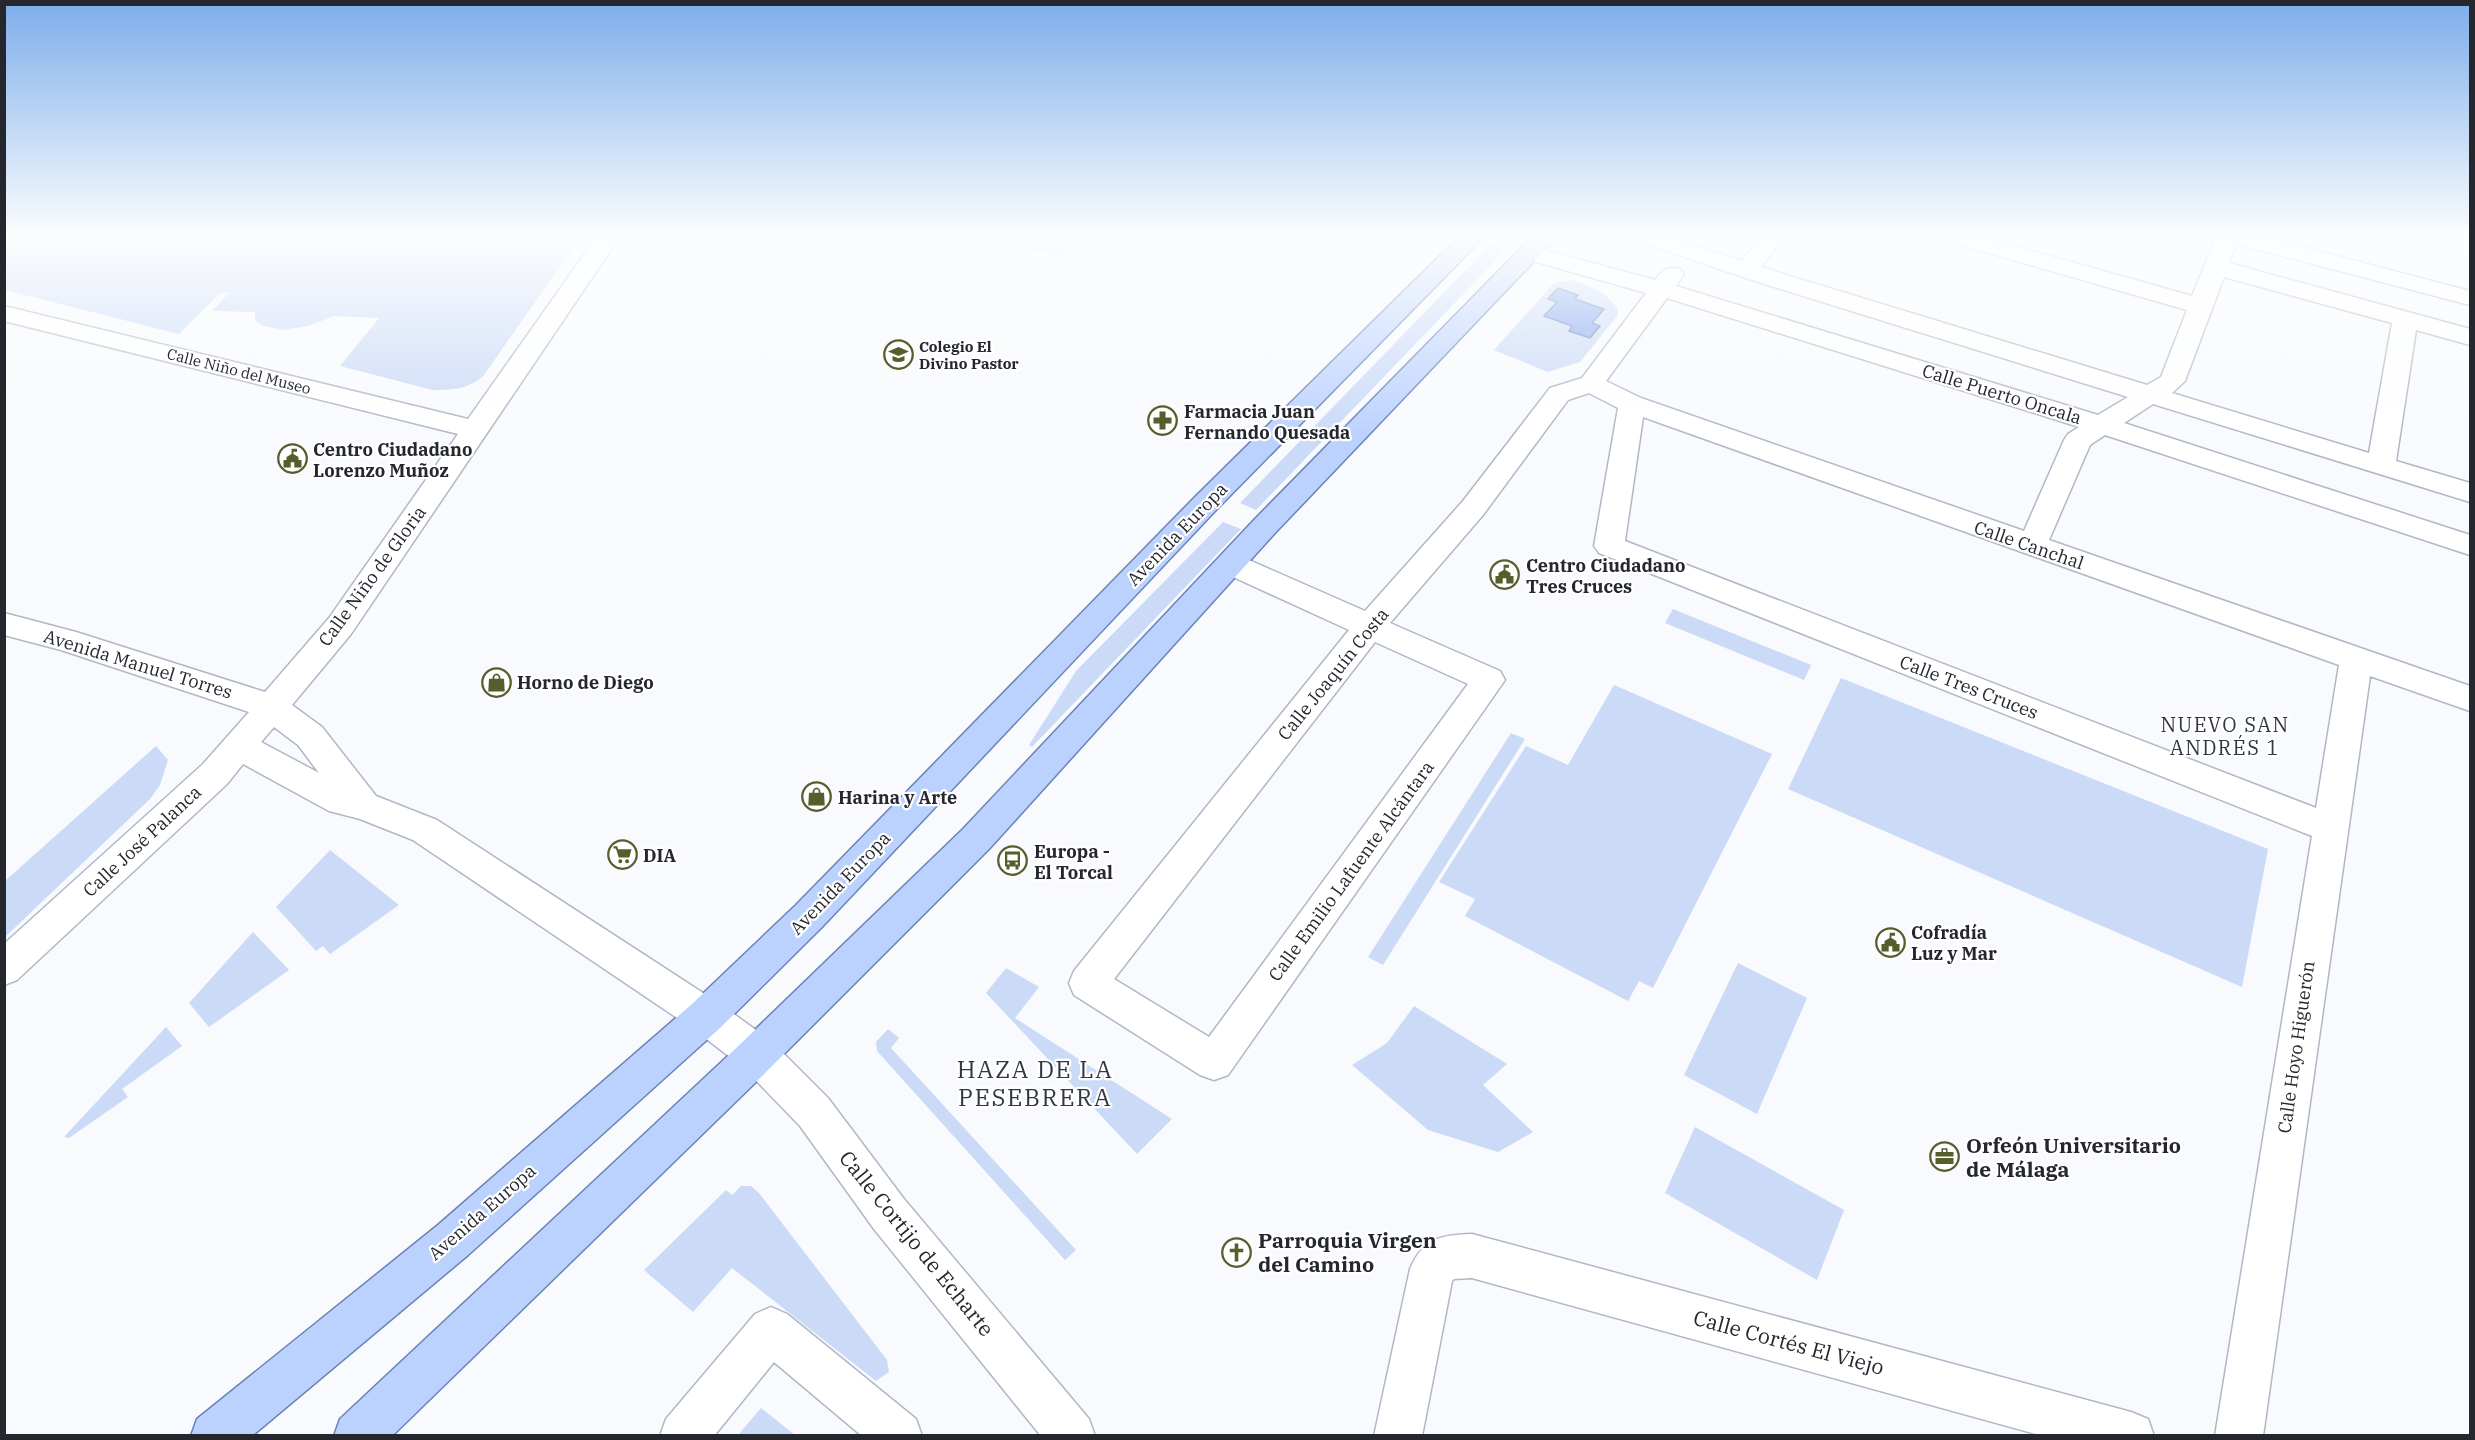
<svg xmlns="http://www.w3.org/2000/svg" width="2475" height="1440" viewBox="0 0 2475 1440" font-family="'IBM Plex Serif',serif">
<style>
.green{fill:#cbdaf7;fill-rule:evenodd}
.water{fill:#7ea2ee;stroke:#637db4;stroke-width:1.5}
.lines{fill:none;stroke-linecap:round;stroke-linejoin:round}
.minor-casing{stroke:#b0b7c6;stroke-width:3}
.major-casing{stroke:#6a83b5;stroke-width:3}
.minor{fill:#fff;fill-rule:evenodd}
.major{fill:#bcd2fe;fill-rule:evenodd}
.labels{text-anchor:middle;dominant-baseline:central;stroke-width:4.5;stroke-linejoin:round;paint-order:stroke}
.far-poi-label{font-size:15px;font-weight:bold;fill:#24272d;stroke:#fff;text-anchor:start}
.far-street-label{font-size:15px;fill:#24272d;stroke:#fff}
.street-label{font-size:18px;fill:#24272d;stroke:#fff}
.poi-label{font-size:18px;font-weight:bold;fill:#24272d;stroke:#fff;text-anchor:start}
.neighbourhood-label{font-size:20px;letter-spacing:1.5px;fill:#323843;stroke:#fff}
.near-poi-label{font-size:21px;font-weight:bold;fill:#24272d;stroke:#fff;text-anchor:start}
.near-street-label{font-size:21px;fill:#24272d;stroke:#fff}
.near-neighbourhood-label{font-size:24px;letter-spacing:1.5px;fill:#323843;stroke:#fff}
</style>
<rect width="100%" height="100%" fill="#f8fafd"/>
<path class="green" d="M 4,235 L 582,235 L 484,375 C 470,389 452,390 433,390 L 340,366 L 379,318 L 334,316 L 308,326 L 282,330 L 261,325 L 255,320 L 255,312 L 212,311 L 229,293 L 221,292 L 179,334 L 5,290 Z
M 996,235 L 1088,235 L 1057,258 Z
M 1511,235 L 1519,236 L 1256,510 L 1240,503 L 1489,246 Z
M 1570,280 C 1591,285 1604,291 1618,309 L 1618,315 L 1580,362 L 1548,372 L 1494,350 L 1554,283 ZM 1578,295 L 1574,299 L 1603,309 L 1591,323 L 1599,326 L 1569,331 L 1573,326 L 1544,316 L 1557,302 Z
M 1223,522 L 1241,529 L 1032,747 L 1029,745 L 1076,671 Z
M 1673,609 L 1811,665 L 1804,680 L 1665,623 Z
M 1841,678 L 2268,849 L 2242,987 L 1788,789 Z
M 1614,685 L 1772,754 L 1653,988 L 1639,981 L 1628,1001 L 1465,916 L 1475,899 L 1439,882 L 1526,746 L 1568,765 Z
M 1511,733 L 1525,739 L 1383,965 L 1368,957 Z
M 156,746 L 168,760 L 160,785 L 150,799 L 5,937 L 5,881 Z
M 330,850 L 399,905 L 330,954 L 323,946 L 316,951 L 276,907 Z
M 253,932 L 289,970 L 209,1027 L 189,1003 Z
M 1738,963 L 1807,998 L 1757,1114 L 1684,1075 Z
M 1006,968 L 1039,987 L 1015,1018 L 1172,1119 L 1137,1154 L 986,993 Z
M 1414,1006 L 1507,1064 L 1483,1085 L 1533,1132 L 1498,1152 L 1428,1130 L 1352,1065 L 1387,1043 Z
M 166,1027 L 182,1046 L 122,1089 L 128,1097 L 69,1138 L 64,1137 Z
M 888,1029 L 899,1038 L 891,1048 L 1076,1250 L 1065,1260 L 877,1051 L 876,1042 Z
M 1695,1127 L 1844,1210 L 1817,1280 L 1665,1193 Z
M 741,1186 L 751,1186 L 759,1193 L 887,1360 L 889,1372 L 876,1381 L 732,1268 L 693,1312 L 644,1270 L 726,1190 L 732,1195 Z
M 761,1408 L 795,1435 L 738,1435 Z"/>
<path class="water" d="M 1558,288 L 1578,295 L 1575,299 L 1604,309 L 1592,323 L 1600,326 L 1590,338 L 1569,331 L 1572,326 L 1544,316 L 1557,302 L 1548,299 Z"/>
<g class="lines">
<defs>
<path id="minor" d="M 598,235 L 621,235 L 351,634 L 292,705 L 322,727 L 376,796 L 437,820 L 720,1004 L 771,1041 L 828,1098 L 904,1199 L 1089,1419 L 1095,1436 L 1041,1436 L 874,1229 L 800,1126 L 743,1067 L 692,1028 L 413,840 L 360,819 L 329,811 L 243,764 L 227,784 L 17,980 L 4,985 L 4,944 L 203,764 L 249,712 L 61,650 L 4,635 L 4,613 L 76,632 L 265,692 L 329,618 L 458,434 L 4,321 L 4,306 L 468,419 ZM 274,727 L 298,745 L 319,773 L 261,742 Z
M 1630,235 L 1664,235 L 1742,261 L 1762,235 L 1785,235 L 1761,267 L 2147,385 L 2161,377 L 2187,310 L 1943,240 L 1940,235 L 1976,235 L 2192,296 L 2217,235 L 2257,235 L 2470,291 L 2470,305 L 2236,244 L 2229,263 L 2470,329 L 2470,345 L 2416,330 L 2396,461 L 2470,483 L 2470,502 L 2153,404 L 2124,423 L 2470,535 L 2470,555 L 2105,435 L 2090,445 L 2049,540 L 2470,686 L 2470,711 L 2370,676 L 2263,1436 L 2215,1436 L 2312,836 L 1599,553 L 1594,546 L 1618,408 L 1589,393 L 1568,400 L 1483,515 L 1390,623 L 1500,671 L 1505,680 L 1228,1075 L 1214,1080 L 1200,1075 L 1074,995 L 1069,983 L 1074,971 L 1349,630 L 1220,571 L 1216,564 L 1220,557 L 1231,554 L 1242,557 L 1365,611 L 1463,501 L 1550,388 L 1582,378 L 1646,293 L 1522,258 L 1518,253 L 1522,248 L 1530,246 L 1655,280 C 1663,270 1667,266 1680,269 L 1684,274 L 1676,286 L 2098,415 L 2128,397 L 1758,282 L 1634,240 ZM 2224,277 L 2392,323 L 2369,453 L 2172,393 L 2185,381 ZM 1667,298 L 2079,427 L 2068,434 L 2064,440 L 2024,531 L 1641,398 L 1606,381 ZM 1643,417 L 2339,665 L 2316,808 L 1625,541 ZM 1375,642 L 1468,684 L 1209,1037 L 1114,979 Z
M 1472,1234 L 2131,1412 L 2148,1419 L 2154,1436 L 2043,1436 L 1472,1278 L 1454,1279 L 1452,1281 L 1422,1436 L 1374,1436 L 1410,1269 C 1423,1238 1441,1235 1472,1234 Z
M 771,1307 L 787,1314 L 916,1419 L 922,1436 L 862,1436 L 774,1362 L 714,1436 L 660,1436 L 666,1419 L 755,1314 Z"/>
<path id="major" d="M 1461,235 L 1486,235 L 1216,510 L 822,927 L 720,1028 L 468,1255 L 252,1436 L 191,1436 L 197,1419 L 438,1225 L 692,1004 L 796,905 L 1196,496 Z
M 1534,235 L 1559,235 L 1274,534 L 989,849 L 759,1079 L 392,1436 L 334,1436 L 340,1419 L 731,1053 L 963,829 L 1254,520 Z"/>
</defs>
<use href="#minor" class="minor-casing"/>
<use href="#major" class="major-casing"/>
<use href="#minor" class="minor"/>
<use href="#major" class="major"/>
</g>
<linearGradient id="sky" x2="0" y2="1"><stop stop-color="#7dadea"/><stop offset="0.54" stop-color="#fcfdfe"/><stop offset="1" stop-color="#fcfdfe" stop-opacity="0"/></linearGradient>
<rect width="2475" height="436" fill="url(#sky)"/>
<defs>
<symbol id="school-ring" viewBox="-11 -11 22 22"><circle r="9.5" fill="#fff" stroke="#575d2b" stroke-width="1.5"/><path d="M0-5L7-2L0 1L-7-2ZM-4 1L0 2.5L4 1V4Q0 6-4 4Z" fill="#575d2b"/></symbol>
<symbol id="pharmacy-ring" viewBox="-11 -11 22 22"><circle r="9.5" fill="#fff" stroke="#575d2b" stroke-width="1.5"/><path d="M-2-6h4v4h4v4h-4v4h-4v-4h-4v-4h4Z" fill="#575d2b"/></symbol>
<symbol id="civic-ring" viewBox="-11 -11 22 22"><circle r="9.5" fill="#fff" stroke="#575d2b" stroke-width="1.5"/><path d="M-.6-6.5H3V-4.5H.6V-3L4-1V1h2V6H-6V1h2V-1L-.6-3ZM-1.2 2.5V6h2.4V2.5Z" fill="#575d2b"/></symbol>
<symbol id="shop-ring" viewBox="-11 -11 22 22"><circle r="9.5" fill="#fff" stroke="#575d2b" stroke-width="1.5"/><path d="M-5-2.5h2.3a2.7 3.5 0 0 1 5.4 0H5L5.5 6h-11ZM-1.5-2.5h3a1.5 2.3 0 0 0-3 0Z" fill="#575d2b"/></symbol>
<symbol id="supermarket-ring" viewBox="-11 -11 22 22"><circle r="9.5" fill="#fff" stroke="#575d2b" stroke-width="1.5"/><path d="M-6-5.5h2.5l.6 2H6L4.5 2H-2.5L-4.4-4H-6ZM-1.5 3.2a1.3 1.3 0 1 0 .1 0ZM3 3.2a1.3 1.3 0 1 0 .1 0Z" fill="#575d2b"/></symbol>
<symbol id="bus-ring" viewBox="-11 -11 22 22"><circle r="9.5" fill="#fff" stroke="#575d2b" stroke-width="1.5"/><path d="M-5-6H5V4H4V6H2V4H-2V6H-4V4H-5ZM-3.5-4V0h7V-4ZM-3.5 1.2v1.5H-2V1.2ZM2 1.2v1.5H3.5V1.2Z" fill="#575d2b"/></symbol>
<symbol id="office-ring" viewBox="-11 -11 22 22"><circle r="9.5" fill="#fff" stroke="#575d2b" stroke-width="1.5"/><path d="M-6-3h4V-5.5h4V-3h4V5H-6ZM-1-4.5V-3h2v-1.5ZM-6 0V1H6V0Z" fill="#575d2b"/></symbol>
<symbol id="church-ring" viewBox="-11 -11 22 22"><circle r="9.5" fill="#fff" stroke="#575d2b" stroke-width="1.5"/><path d="M-1.2-6h2.4v3.5h3.3v2.4h-3.3V6h-2.4V-.1h-3.3v-2.4h3.3Z" fill="#575d2b"/></symbol>
</defs>
<g fill-rule="evenodd">
<use href="#school-ring" x="882" y="338" width="33" height="33"/>
<use href="#pharmacy-ring" x="1146" y="404" width="33" height="33"/>
<use href="#civic-ring" x="276" y="442" width="33" height="33"/>
<use href="#civic-ring" x="1488" y="558" width="33" height="33"/>
<use href="#shop-ring" x="480" y="666" width="33" height="33"/>
<use href="#shop-ring" x="800" y="780" width="33" height="33"/>
<use href="#supermarket-ring" x="606" y="838" width="33" height="33"/>
<use href="#bus-ring" x="996" y="844" width="33" height="33"/>
<use href="#civic-ring" x="1874" y="926" width="33" height="33"/>
<use href="#office-ring" x="1928" y="1140" width="33" height="33"/>
<use href="#church-ring" x="1220" y="1236" width="33" height="33"/>
</g>
<g class="labels">
<g class="far-poi-label">
<text x="919" y="346">Colegio El<tspan x="919" dy="17">Divino Pastor</tspan></text>
</g>
<g class="far-street-label">
<text transform="translate(239 371) rotate(14)">Calle Niño del Museo</text>
</g>
<g class="street-label">
<text transform="translate(2002 394) rotate(17)">Calle Puerto Oncala</text>
<text transform="translate(1177 534) rotate(-46)">Avenida Europa</text>
<text transform="translate(2029 545) rotate(19)">Calle Canchal</text>
<text transform="translate(372 576) rotate(-54)">Calle Niño de Gloria</text>
<text transform="translate(138 664) rotate(17)">Avenida Manuel Torres</text>
<text transform="translate(1333 674) rotate(-51)">Calle Joaquín Costa</text>
<text transform="translate(1969 687) rotate(21)">Calle Tres Cruces</text>
<text transform="translate(142 841) rotate(-43)">Calle José Palanca</text>
<text transform="translate(1351 871) rotate(-54)">Calle Emilio Lafuente Alcántara</text>
<text transform="translate(840 883) rotate(-46)">Avenida Europa</text>
<text transform="translate(2296 1047) rotate(-82)">Calle Hoyo Higuerón</text>
<text transform="translate(482 1212) rotate(-41)">Avenida Europa</text>
</g>
<g class="poi-label">
<text x="1184" y="411">Farmacia Juan<tspan x="1184" dy="21">Fernando Quesada</tspan></text>
<text x="313" y="449">Centro Ciudadano<tspan x="313" dy="21">Lorenzo Muñoz</tspan></text>
<text x="1526" y="565">Centro Ciudadano<tspan x="1526" dy="21">Tres Cruces</tspan></text>
<text x="517" y="682">Horno de Diego</text>
<text x="838" y="797">Harina y Arte</text>
<text x="1034" y="851">Europa -<tspan x="1034" dy="21">El Torcal</tspan></text>
<text x="643" y="855">DIA</text>
<text x="1911" y="932">Cofradía<tspan x="1911" dy="21">Luz y Mar</tspan></text>
</g>
<g class="neighbourhood-label">
<text x="2225" y="724">NUEVO SAN<tspan x="2225" dy="23">ANDRÉS 1</tspan></text>
</g>
<g class="near-poi-label">
<text x="1966" y="1145">Orfeón Universitario<tspan x="1966" dy="24">de Málaga</tspan></text>
<text x="1258" y="1240">Parroquia Virgen<tspan x="1258" dy="24">del Camino</tspan></text>
</g>
<g class="near-street-label">
<text transform="translate(917 1243) rotate(51)">Calle Cortijo de Echarte</text>
<text transform="translate(1789 1342) rotate(15)">Calle Cortés El Viejo</text>
</g>
<g class="near-neighbourhood-label">
<text x="1035" y="1069">HAZA DE LA<tspan x="1035" dy="28">PESEBRERA</tspan></text>
</g>
</g>
<rect width="2475" height="1440" fill="none" stroke="#24272d" stroke-width="12"/>
</svg>
